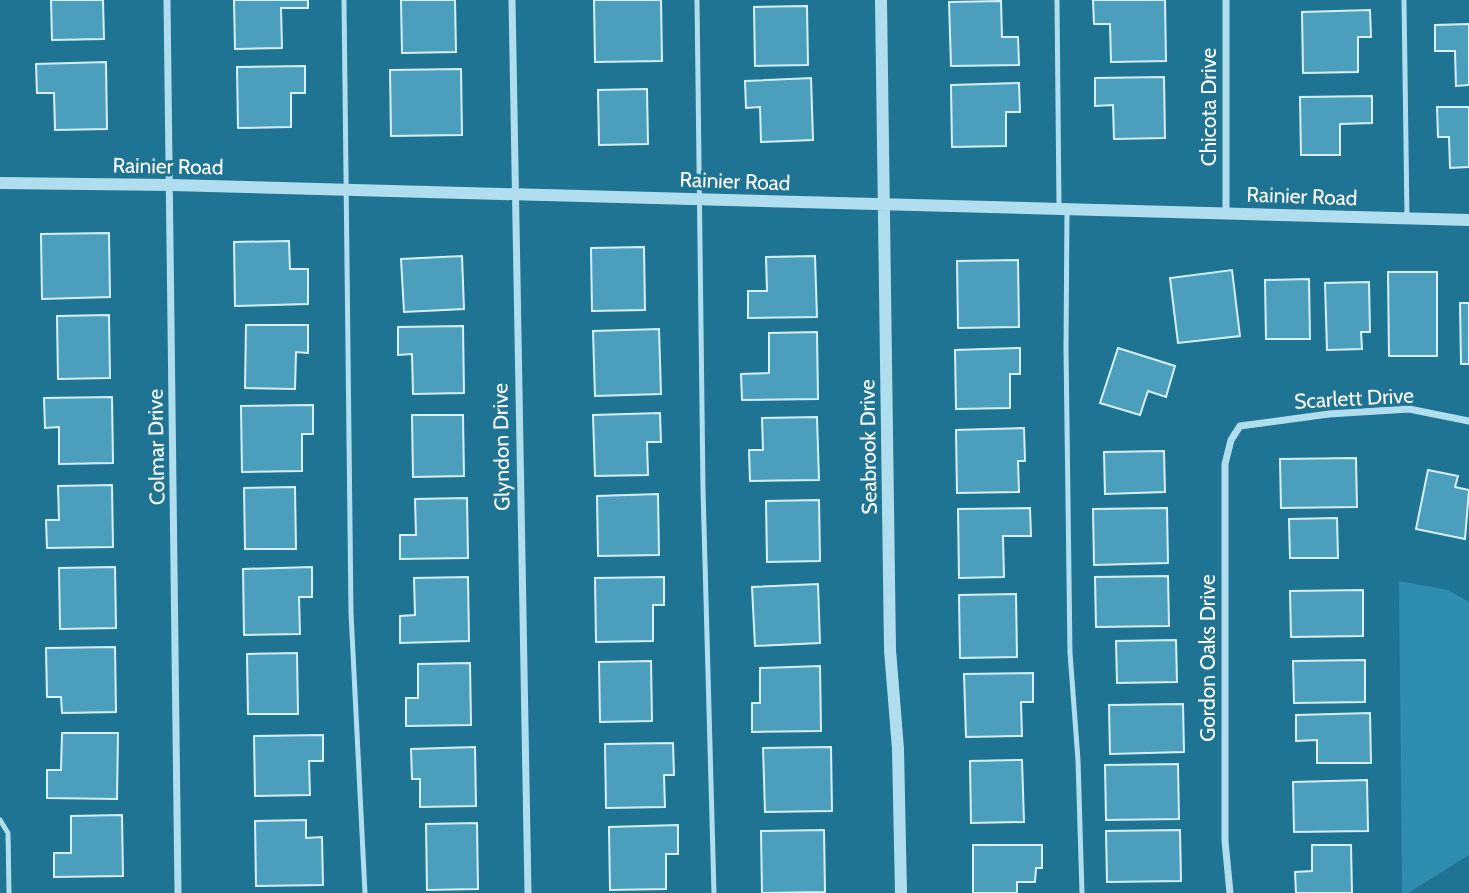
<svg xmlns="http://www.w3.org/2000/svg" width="1469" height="893" viewBox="0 0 1469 893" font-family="Cabin,sans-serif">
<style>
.green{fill:#2f8daf}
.building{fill:#4b9ebc;stroke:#d7f1fa;stroke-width:2}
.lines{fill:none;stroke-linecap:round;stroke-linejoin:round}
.service{stroke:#b1deee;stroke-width:5}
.minor{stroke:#b1deee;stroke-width:7}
.tertiary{stroke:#b1deee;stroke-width:12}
.labels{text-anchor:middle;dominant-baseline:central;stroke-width:6;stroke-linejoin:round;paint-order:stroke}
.street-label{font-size:21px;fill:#fff;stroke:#1f7393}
</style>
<rect width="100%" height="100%" fill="#1f7393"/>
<path class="green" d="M 1399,581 L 1448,590 L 1469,602 L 1469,855 L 1408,893 L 1402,893 Z"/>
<path class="building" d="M 51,0 L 103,0 L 104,39 L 52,40 Z
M 234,0 L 308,0 L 308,8 L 281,8 L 282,48 L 235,49 Z
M 401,0 L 455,0 L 456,52 L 402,53 Z
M 594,0 L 661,0 L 662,61 L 595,62 Z
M 1093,0 L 1165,0 L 1166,61 L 1111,62 L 1110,24 L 1094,24 Z
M 1001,1 L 1002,37 L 1018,37 L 1019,65 L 951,66 L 949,2 Z
M 807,6 L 808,65 L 755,66 L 754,7 Z
M 1370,10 L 1371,37 L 1358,37 L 1358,72 L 1303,73 L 1302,12 Z
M 1469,24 L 1469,85 L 1456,86 L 1455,51 L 1435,51 L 1435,25 Z
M 106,62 L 107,129 L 55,130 L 54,93 L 37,93 L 36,64 Z
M 305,66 L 305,93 L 291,93 L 291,127 L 238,128 L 237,67 Z
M 461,69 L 462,135 L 391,136 L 390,70 Z
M 1164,77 L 1165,138 L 1114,139 L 1113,105 L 1095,106 L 1095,78 Z
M 811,78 L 813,140 L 761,142 L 760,107 L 746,108 L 745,81 Z
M 1019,83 L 1020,112 L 1006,112 L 1006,146 L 952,147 L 951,85 Z
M 647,89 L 648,144 L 599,145 L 598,90 Z
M 1372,96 L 1372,123 L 1340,124 L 1340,155 L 1301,155 L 1300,97 Z
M 1437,107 L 1469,107 L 1469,167 L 1450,168 L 1449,137 L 1438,137 Z
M 109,233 L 110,297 L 42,299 L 41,234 Z
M 289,241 L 290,269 L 308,269 L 308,304 L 235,306 L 234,242 Z
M 644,247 L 645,310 L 592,311 L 591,248 Z
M 462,256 L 464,309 L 404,312 L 401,259 Z
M 815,256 L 817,317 L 748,318 L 748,291 L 767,291 L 766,257 Z
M 1018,260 L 1019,327 L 958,328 L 957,261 Z
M 1232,270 L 1240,336 L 1178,343 L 1170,278 Z
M 1388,272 L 1437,272 L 1437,356 L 1389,356 Z
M 1309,279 L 1310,339 L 1266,339 L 1265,280 Z
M 1369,282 L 1370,332 L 1361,332 L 1362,349 L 1327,350 L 1325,283 Z
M 1460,303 L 1469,303 L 1469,364 L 1461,364 Z
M 109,315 L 110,378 L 58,379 L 57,316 Z
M 246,325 L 308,325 L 308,353 L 296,352 L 295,389 L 245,388 Z
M 463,326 L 464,393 L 413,394 L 412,354 L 398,355 L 398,327 Z
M 659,329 L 661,394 L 595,396 L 593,331 Z
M 817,332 L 818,399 L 742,400 L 741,374 L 769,373 L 769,333 Z
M 1020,348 L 1020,374 L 1010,374 L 1010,408 L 956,409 L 955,350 Z
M 1118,348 L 1175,366 L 1166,397 L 1148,391 L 1140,415 L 1100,403 Z
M 112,397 L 113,463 L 59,464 L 59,427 L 45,428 L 44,398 Z
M 313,405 L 313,434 L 302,434 L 302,471 L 242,472 L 241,406 Z
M 660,413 L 661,442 L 647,442 L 648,475 L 595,476 L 593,415 Z
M 412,415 L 463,415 L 464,476 L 413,477 Z
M 817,417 L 819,480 L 750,481 L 749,450 L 763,450 L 762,418 Z
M 1024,428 L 1025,461 L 1018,461 L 1019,492 L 957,493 L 956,430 Z
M 1164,451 L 1165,492 L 1105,494 L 1104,452 Z
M 1356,458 L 1357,507 L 1281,508 L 1280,459 Z
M 1428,470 L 1458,476 L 1455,487 L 1469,490 L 1465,539 L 1416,529 Z
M 112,485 L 113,547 L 47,548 L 46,520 L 59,520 L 58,486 Z
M 295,487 L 296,549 L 245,549 L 244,488 Z
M 658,494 L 659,555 L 598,556 L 597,496 Z
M 467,498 L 468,558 L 400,559 L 400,535 L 416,535 L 415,499 Z
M 819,500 L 820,561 L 767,562 L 766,501 Z
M 1030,508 L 1031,536 L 1003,536 L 1004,577 L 959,578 L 958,509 Z
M 1167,508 L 1168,563 L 1094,565 L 1093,509 Z
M 1337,518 L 1338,558 L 1290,558 L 1289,519 Z
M 115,567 L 116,628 L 60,629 L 59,568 Z
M 312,567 L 312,597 L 299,597 L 300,634 L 244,635 L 243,569 Z
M 1168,576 L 1169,626 L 1096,627 L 1095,577 Z
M 468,577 L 469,641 L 400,643 L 400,616 L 415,615 L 414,578 Z
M 664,577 L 664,605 L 653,605 L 653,641 L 596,642 L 595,578 Z
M 818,584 L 820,643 L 755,646 L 752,587 Z
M 1363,590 L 1363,636 L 1291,637 L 1290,591 Z
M 1016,594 L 1017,657 L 960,658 L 959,595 Z
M 1176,640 L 1177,682 L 1117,683 L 1116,641 Z
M 115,647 L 116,712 L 62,713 L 61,697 L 47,697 L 46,648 Z
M 297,653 L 298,714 L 248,714 L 247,654 Z
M 1365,660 L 1365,702 L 1294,703 L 1293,661 Z
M 651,661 L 652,721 L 600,722 L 599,662 Z
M 470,663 L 471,725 L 406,726 L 406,698 L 418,698 L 418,664 Z
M 820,666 L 821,731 L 752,732 L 752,703 L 760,703 L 760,668 Z
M 1033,673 L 1033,702 L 1021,702 L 1022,736 L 966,737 L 964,674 Z
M 1183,704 L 1184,752 L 1110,754 L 1109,705 Z
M 1370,713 L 1371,763 L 1317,763 L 1317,740 L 1296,741 L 1296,715 Z
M 62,733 L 118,733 L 117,799 L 47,798 L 47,770 L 61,770 Z
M 323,735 L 323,761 L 309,761 L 310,795 L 255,796 L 254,736 Z
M 673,743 L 674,775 L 664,775 L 665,807 L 606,808 L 605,744 Z
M 475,747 L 476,806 L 420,807 L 420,779 L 412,779 L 411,749 Z
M 831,747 L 832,811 L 765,812 L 763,748 Z
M 1022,760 L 1024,822 L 971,823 L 970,761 Z
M 1178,764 L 1179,819 L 1106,820 L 1105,765 Z
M 1367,780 L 1368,831 L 1294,832 L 1293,782 Z
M 122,815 L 123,876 L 54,877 L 54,853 L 71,853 L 71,816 Z
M 306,820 L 306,838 L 322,837 L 323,885 L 256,886 L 255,821 Z
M 477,823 L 478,889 L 427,890 L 426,824 Z
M 678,825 L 678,854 L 666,854 L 666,889 L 610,890 L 609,827 Z
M 824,830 L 825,892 L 762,893 L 761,831 Z
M 1180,830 L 1181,881 L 1107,882 L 1106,831 Z
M 973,845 L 1042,845 L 1042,868 L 1036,868 L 1035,882 L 1017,882 L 1017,893 L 973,893 Z
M 1312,845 L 1351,845 L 1352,893 L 1296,893 L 1295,872 L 1312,871 Z"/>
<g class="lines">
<path class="service" d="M 344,0 L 351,613 L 365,893
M 697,0 L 703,489 L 714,893
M 1057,0 L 1059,207
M 1404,0 L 1407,217
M 1067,211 L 1066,348 L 1070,653 L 1078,760 L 1082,893
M 0,820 L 8,833 L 9,893"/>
<path class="minor" d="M 167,0 L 178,893
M 512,0 L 528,893
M 1226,213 L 1226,0
M 1230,893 L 1225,841 L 1225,464 L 1231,440 L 1240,426 L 1329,414 L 1409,409 L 1469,421"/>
<path class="tertiary" d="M 881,0 L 890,650 L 898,749 L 901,893
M 0,183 L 171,185 L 1469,220"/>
</g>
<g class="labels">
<g class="street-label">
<text transform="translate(1208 107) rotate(-90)">Chicota Drive</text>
<text transform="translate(168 166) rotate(1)">Rainier Road</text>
<text transform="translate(735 181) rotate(2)">Rainier Road</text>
<text transform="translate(1302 196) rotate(2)">Rainier Road</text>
<text transform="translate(1354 398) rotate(-3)">Scarlett Drive</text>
<text transform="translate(156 447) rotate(-91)">Colmar Drive</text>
<text transform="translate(501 447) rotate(-91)">Glyndon Drive</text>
<text transform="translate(868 447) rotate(-91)">Seabrook Drive</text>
<text transform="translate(1207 658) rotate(-90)">Gordon Oaks Drive</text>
</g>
</g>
</svg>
